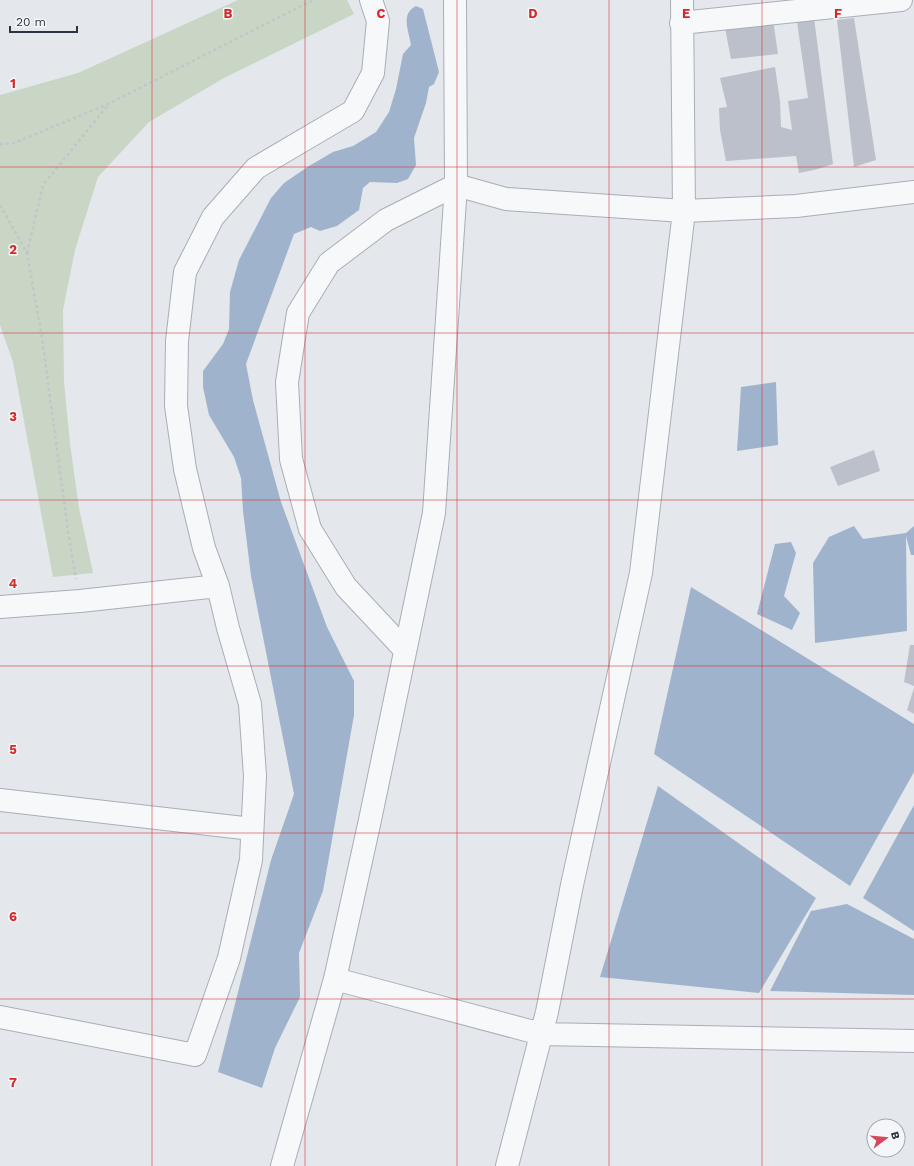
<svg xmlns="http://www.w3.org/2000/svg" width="914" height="1166" viewBox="0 0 914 1166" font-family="'Work Sans',sans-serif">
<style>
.green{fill:#c9d6c5}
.water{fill:#9fb4cc}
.building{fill:#bbc0ca}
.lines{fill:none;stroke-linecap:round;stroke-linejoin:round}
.minor-casing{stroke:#a9aeb7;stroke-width:24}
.path{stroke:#c2c5cb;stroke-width:2.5;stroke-dasharray:3 3;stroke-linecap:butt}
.minor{stroke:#f7f8fa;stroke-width:22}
.grid{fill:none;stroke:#d62828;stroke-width:1;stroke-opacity:0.55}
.grid-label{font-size:13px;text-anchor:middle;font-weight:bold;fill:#d62828;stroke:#f4f6f9;stroke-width:3;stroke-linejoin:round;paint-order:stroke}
</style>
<rect width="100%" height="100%" fill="#e4e7ec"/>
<path class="green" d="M 238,0 L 347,0 L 354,14 L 224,78 L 149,122 L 98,177 L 75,250 L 63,310 L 64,382 L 70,444 L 79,508 L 93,573 L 53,577 L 13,362 L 0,325 L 0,95 L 78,73 Z"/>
<path class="water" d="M 416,6 L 423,9 L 439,72 L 434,84 L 429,87 L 426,103 L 414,138 L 416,165 L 408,179 L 397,183 L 370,182 L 363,188 L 359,210 L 337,226 L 320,231 L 311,227 L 294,234 L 246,364 L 253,400 L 281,502 L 327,627 L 354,681 L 354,715 L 323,891 L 299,953 L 300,997 L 275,1048 L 262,1088 L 218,1072 L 271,860 L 294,794 L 251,576 L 243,511 L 241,478 L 234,457 L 209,415 L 203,387 L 203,371 L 223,344 L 229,329 L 230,292 L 239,260 L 271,198 L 284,183 L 309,166 L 333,152 L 353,146 L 376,132 L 389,112 L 396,89 L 403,54 L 411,45 C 409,31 400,14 416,6 Z
M 776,382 L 778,445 L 737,451 L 741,387 Z
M 854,526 L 863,539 L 906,533 L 914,526 L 914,555 L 911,555 L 906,536 L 907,631 L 815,643 L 813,563 L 829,537 Z
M 791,542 L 796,553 L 784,596 L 800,613 L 792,630 L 757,614 L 775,544 Z
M 691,587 L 914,724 L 914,772 L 850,886 L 654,754 Z
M 658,786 L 816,898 L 759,993 L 600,977 Z
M 914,805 L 914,931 L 863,898 Z
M 847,904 L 914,939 L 914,995 L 770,991 L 811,911 Z"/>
<path class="building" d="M 814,18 L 833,164 L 818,169 L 799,173 L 796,156 L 726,161 L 720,130 L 719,108 L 727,107 L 720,78 L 775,67 L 780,101 L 781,127 L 792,130 L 788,101 L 808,98 L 797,22 Z
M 854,18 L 876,160 L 854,167 L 837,20 Z
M 773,20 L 778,54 L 731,59 L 725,28 Z
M 874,450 L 880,471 L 838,486 L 830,467 Z
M 910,645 L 914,645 L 914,686 L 904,682 Z
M 914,688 L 914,714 L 907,710 Z"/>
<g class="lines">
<defs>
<path id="minor" d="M 681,23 L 901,0
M 0,607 L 80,601 L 218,586
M 405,650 L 346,587 L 310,529 L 291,459 L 287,382 L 298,313 L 329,263 L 386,220 L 456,185 L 506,199 L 684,211 L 796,206 L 914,192
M 0,800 L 252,829
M 335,979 L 541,1034 L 914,1041
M 0,1017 L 195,1055 L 229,958 L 251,860 L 255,776 L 250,704 L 228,628 L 218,586 L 204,548 L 185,469 L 176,406 L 177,341 L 185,272 L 213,217 L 256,168 L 353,111 L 373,73 L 378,21 L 371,0
M 282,1166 L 335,979 L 370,820 L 434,513 L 456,185 L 455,0
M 507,1166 L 547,1012 L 572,885 L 641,573 L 684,211 L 682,0"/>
</defs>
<use href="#minor" class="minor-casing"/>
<path class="path" d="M 0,144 L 14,143 L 108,104 L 313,0
M 0,205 L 27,253 L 42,338 L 68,531 L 76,579
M 27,253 L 43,185 L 108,105"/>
<use href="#minor" class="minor"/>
</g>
<path class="grid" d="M 152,0 L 152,1166M 305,0 L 305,1166M 457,0 L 457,1166M 609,0 L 609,1166M 762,0 L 762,1166M 0,167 L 914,167M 0,333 L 914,333M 0,500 L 914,500M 0,666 L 914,666M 0,833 L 914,833M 0,999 L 914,999"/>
<g class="grid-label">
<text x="228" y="18">B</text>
<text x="381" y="18">C</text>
<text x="533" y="18">D</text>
<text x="686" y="18">E</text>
<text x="838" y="18">F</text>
<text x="13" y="88">1</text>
<text x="13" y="254">2</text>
<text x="13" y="421">3</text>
<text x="13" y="588">4</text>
<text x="13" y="754">5</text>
<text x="13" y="921">6</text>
<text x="13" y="1087">7</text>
</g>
<g transform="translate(886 1138) rotate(74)"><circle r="19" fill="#f4f6f9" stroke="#a4a8b1"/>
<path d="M0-3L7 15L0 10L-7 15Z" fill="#d1495b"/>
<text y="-6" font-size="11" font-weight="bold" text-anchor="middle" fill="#2b3445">B</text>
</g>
<path d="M10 26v6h67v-6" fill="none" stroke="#2b3445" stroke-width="2"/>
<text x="16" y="26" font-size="12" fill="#2b3445" stroke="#f4f6f9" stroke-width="3" paint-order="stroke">20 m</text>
</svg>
